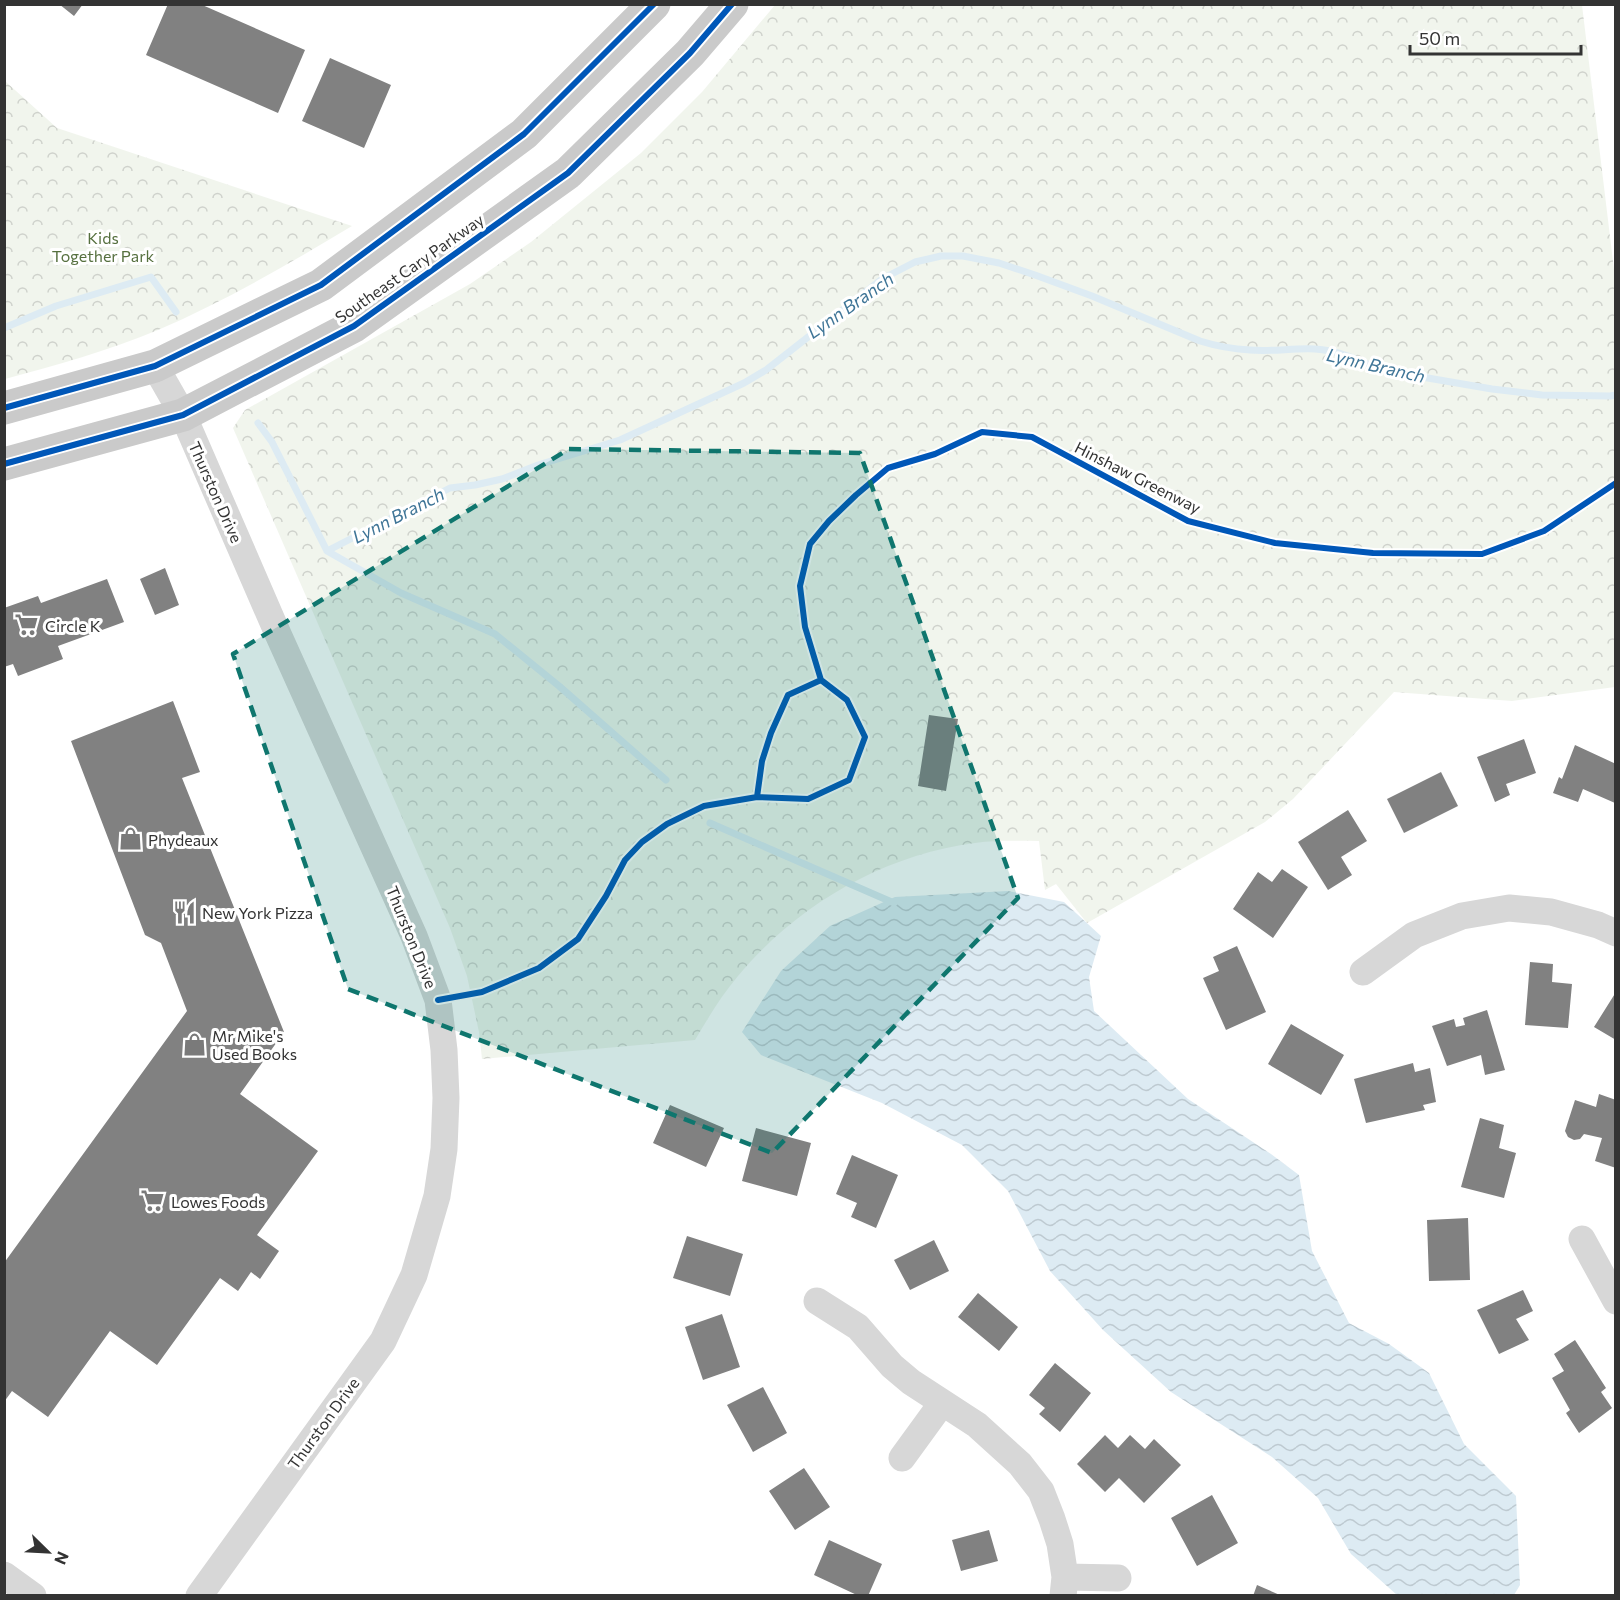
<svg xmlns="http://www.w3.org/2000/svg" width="1620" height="1600" viewBox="0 0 1620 1600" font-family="Commissioner,sans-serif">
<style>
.forest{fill:url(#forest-crowns)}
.water{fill:url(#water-waves)}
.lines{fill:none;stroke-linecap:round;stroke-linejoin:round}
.stream{stroke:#ddebf3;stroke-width:7}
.building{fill:#818181}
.minor{stroke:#d7d7d7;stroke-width:27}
.major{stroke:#cacaca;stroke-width:33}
.cycleway-casing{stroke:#fff;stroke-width:10}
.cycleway{stroke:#0057b8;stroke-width:6}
.marked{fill:#0f766e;fill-opacity:0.2;stroke:#0f766e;stroke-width:4.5;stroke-dasharray:12 8;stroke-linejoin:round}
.labels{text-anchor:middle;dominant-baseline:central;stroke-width:6;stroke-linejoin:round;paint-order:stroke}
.park-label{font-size:16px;fill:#56703f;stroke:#fff}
.street-label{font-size:16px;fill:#333;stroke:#fff}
.poi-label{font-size:16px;fill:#333;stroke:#fff;text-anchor:start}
.water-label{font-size:18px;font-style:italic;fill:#3f7597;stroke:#fff}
</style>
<defs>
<pattern id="forest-crowns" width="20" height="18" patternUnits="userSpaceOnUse" patternTransform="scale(1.5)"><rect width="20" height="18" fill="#f1f5ed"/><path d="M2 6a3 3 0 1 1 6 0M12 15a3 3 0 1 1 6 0" fill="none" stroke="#cfd2cc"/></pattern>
<pattern id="water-waves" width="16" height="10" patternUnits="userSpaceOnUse" patternTransform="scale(1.5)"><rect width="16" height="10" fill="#ddebf3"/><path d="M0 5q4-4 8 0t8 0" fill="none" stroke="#becad1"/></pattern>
</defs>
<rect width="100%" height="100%" fill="#fff"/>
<path class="forest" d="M 775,5 L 1582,5 L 1616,286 L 1615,687 L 1512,701 L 1394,692 L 1293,799 L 1265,822 L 1087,923 L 1056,884 L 1045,890 L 1039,841 C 1018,841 996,840 975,843 C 883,855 797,905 738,976 C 721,996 708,1018 695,1040 L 482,1059 L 479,1032 L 467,976 L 450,928 L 233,428 L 245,410 L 470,284 L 531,242 L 641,153 L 702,92 Z
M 5,81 L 57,128 L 352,226 C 289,264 225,301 158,330 C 108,351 56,365 5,379 Z"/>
<path class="water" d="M 1008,891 L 1064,902 L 1101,936 L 1089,977 L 1094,1011 L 1188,1099 L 1271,1154 L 1299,1175 L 1312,1251 L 1349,1323 L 1389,1344 L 1429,1373 L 1464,1444 L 1516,1496 L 1520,1585 L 1514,1595 L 1397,1595 L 1351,1554 L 1318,1498 L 1272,1457 L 1171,1392 L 1103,1330 L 1050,1271 L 1008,1191 L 962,1145 L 882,1103 L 761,1055 L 742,1032 L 781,971 L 830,926 L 895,897 Z"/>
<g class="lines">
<path class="stream" d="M 4,328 L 56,306 L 151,277 L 176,312
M 258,423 L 272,442 L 327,551
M 327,551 L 450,488 L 475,485 L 502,479 L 538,465 L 620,440 L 744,383 L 766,370 L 882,279 L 915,262 L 941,256 L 963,256 L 999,263 L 1035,275 L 1092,296 L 1200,341 C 1216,346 1233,349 1250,350 C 1271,352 1293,348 1315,349 C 1338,350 1361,361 1381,370 L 1492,389 L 1542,395 L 1610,396 L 1616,395
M 327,551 L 401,593 L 495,634 L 559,686 L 666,780
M 710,823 L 894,903"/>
</g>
<path class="building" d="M 59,4 L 83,4 L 74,16 Z
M 168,4 L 200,4 L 305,50 L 278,113 L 146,55 Z
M 330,58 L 391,85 L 364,148 L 302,121 Z
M 165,568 L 179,605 L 155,615 L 140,579 Z
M 107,579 L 124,622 L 58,646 L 63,659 L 18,676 L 13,664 L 4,667 L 4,608 L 38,596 L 41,603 Z
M 173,701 L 200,772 L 182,778 L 284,1032 L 240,1094 L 318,1151 L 257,1235 L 279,1251 L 260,1279 L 251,1272 L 238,1291 L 220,1278 L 157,1365 L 110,1331 L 48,1417 L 12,1391 L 4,1402 L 4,1263 L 187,1011 L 161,943 L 145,935 L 71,741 Z
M 929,715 L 958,719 L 946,791 L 918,786 Z
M 1524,739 L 1536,773 L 1506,784 L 1510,795 L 1495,802 L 1477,757 Z
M 1575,745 L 1616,764 L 1615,803 L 1583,789 L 1578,802 L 1553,793 L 1559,777 L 1562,779 Z
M 1441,772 L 1458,806 L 1404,833 L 1387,799 Z
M 1348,810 L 1367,841 L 1341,857 L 1352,875 L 1328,890 L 1298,842 Z
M 1282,869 L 1308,887 L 1273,938 L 1233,909 L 1258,872 L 1272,882 Z
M 1237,946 L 1266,1012 L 1226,1030 L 1203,978 L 1219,971 L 1213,957 Z
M 1530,962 L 1553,964 L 1552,982 L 1572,984 L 1568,1028 L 1525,1025 Z
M 1616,992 L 1616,1040 L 1594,1027 Z
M 1487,1010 L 1505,1070 L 1485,1075 L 1481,1055 L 1447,1066 L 1432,1026 L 1454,1019 L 1456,1027 L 1465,1025 L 1463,1018 Z
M 1291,1024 L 1344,1055 L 1321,1095 L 1268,1064 Z
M 1413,1063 L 1415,1072 L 1430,1068 L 1436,1102 L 1423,1105 L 1425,1110 L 1366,1123 L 1354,1079 Z
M 1599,1094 L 1616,1100 L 1616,1168 L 1595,1161 L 1602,1138 L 1584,1134 L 1580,1139 L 1574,1140 L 1568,1137 L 1565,1131 L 1575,1100 L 1596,1107 Z
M 670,1105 L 724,1128 L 706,1167 L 653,1143 Z
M 1480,1118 L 1504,1125 L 1499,1148 L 1516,1153 L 1504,1198 L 1461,1187 Z
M 756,1128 L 811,1143 L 797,1196 L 742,1181 Z
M 852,1155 L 898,1175 L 876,1228 L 851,1217 L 857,1203 L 836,1194 Z
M 1468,1218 L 1470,1280 L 1429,1281 L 1427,1220 Z
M 687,1236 L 743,1254 L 730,1296 L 673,1278 Z
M 934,1240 L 949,1271 L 910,1290 L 894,1260 Z
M 1523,1290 L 1533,1311 L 1516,1319 L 1529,1340 L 1499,1354 L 1477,1310 Z
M 978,1293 L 1018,1327 L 999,1351 L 958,1317 Z
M 722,1314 L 740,1367 L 703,1380 L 685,1327 Z
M 1575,1340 L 1606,1388 L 1601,1392 L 1612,1408 L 1579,1433 L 1566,1413 L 1570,1410 L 1552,1378 L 1564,1371 L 1554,1354 Z
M 1055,1363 L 1091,1393 L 1060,1432 L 1039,1414 L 1045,1408 L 1029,1395 Z
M 763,1387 L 787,1433 L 753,1452 L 727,1405 Z
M 1105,1435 L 1118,1448 L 1130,1435 L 1145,1449 L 1154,1439 L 1181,1465 L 1144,1503 L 1119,1478 L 1105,1492 L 1077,1464 Z
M 804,1468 L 830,1507 L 795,1530 L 769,1491 Z
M 1212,1495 L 1238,1543 L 1197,1566 L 1171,1518 Z
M 989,1530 L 998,1561 L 961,1571 L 952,1540 Z
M 829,1540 L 882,1564 L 868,1596 L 859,1596 L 814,1575 Z
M 1257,1585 L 1282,1596 L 1253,1596 Z"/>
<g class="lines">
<path class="minor" d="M 155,366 L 183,415 L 278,634 L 414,936 L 438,1000 L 444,1050 L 446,1098 L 444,1149 L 437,1196 L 414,1275 L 383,1341 L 199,1596
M 1363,972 L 1414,935 L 1462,916 L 1509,908 L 1551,912 L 1598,925 L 1616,933
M 1582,1239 L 1616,1301
M 817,1301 L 858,1327 L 892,1366 L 911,1382 L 977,1425 L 1020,1464 L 1041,1491 L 1052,1519 L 1060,1544 L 1065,1577 L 1063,1596
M 902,1458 L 942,1403
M 4,1575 L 33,1596
M 1065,1577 L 1118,1578"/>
<path class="major" d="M 4,408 L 155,366 L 321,285 L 524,134 L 654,4
M 4,464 L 183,415 L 354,326 L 568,173 L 690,53 L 732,4"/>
<defs>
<path id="cycleway" d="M 4,408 L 155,366 L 321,285 L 524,134 L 654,4
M 4,464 L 183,415 L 354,326 L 568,173 L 690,53 L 732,4
M 821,680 L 805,627 L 800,586 L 810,544 L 829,521 L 856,495 L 888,468 L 935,454 L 982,432 L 1032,437 L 1188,521 L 1275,543 L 1373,553 L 1482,554 L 1544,531 L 1616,483
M 438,1000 L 482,992 L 539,968 L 578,939 L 606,896 L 625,860 L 642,842 L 667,824 L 704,806 L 757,797 L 808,799 L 849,780 L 865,737 L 847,700 L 821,680 L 788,695 L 771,733 L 762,761 L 757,797"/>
</defs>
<use href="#cycleway" class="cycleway-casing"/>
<use href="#cycleway" class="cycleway"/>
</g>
<path class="marked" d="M 569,449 L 860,453 L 1018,898 L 772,1153 L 348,989 L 233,654 Z"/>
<defs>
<symbol id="supermarket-bare" viewBox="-9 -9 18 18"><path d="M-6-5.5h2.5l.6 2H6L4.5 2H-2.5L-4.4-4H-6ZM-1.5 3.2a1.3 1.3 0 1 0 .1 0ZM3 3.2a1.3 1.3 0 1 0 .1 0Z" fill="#7a7a7a" stroke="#fff" stroke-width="2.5" paint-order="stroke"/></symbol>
<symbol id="shop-bare" viewBox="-9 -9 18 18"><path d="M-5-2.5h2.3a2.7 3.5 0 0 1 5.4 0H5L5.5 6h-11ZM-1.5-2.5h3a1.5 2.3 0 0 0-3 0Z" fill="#7a7a7a" stroke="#fff" stroke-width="2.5" paint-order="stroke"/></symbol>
<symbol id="restaurant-bare" viewBox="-9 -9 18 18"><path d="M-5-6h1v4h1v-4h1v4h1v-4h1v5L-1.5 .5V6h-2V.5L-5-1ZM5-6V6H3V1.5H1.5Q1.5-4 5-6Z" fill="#7a7a7a" stroke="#fff" stroke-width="2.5" paint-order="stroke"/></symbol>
</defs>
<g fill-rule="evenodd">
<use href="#supermarket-bare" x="10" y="608" width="33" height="33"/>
<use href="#shop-bare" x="114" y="822" width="33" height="33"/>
<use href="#restaurant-bare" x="168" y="896" width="33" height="33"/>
<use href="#shop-bare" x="178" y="1028" width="33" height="33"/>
<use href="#supermarket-bare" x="136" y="1184" width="33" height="33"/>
</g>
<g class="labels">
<g class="park-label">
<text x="103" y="237">Kids<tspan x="103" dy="18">Together Park</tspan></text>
</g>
<g class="street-label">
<text transform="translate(409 268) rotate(-35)">Southeast Cary Parkway</text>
<text transform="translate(1138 477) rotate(27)">Hinshaw Greenway</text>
<text transform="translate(216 492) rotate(66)">Thurston Drive</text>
<text transform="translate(412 937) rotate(68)">Thurston Drive</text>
<text transform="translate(323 1423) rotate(-54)">Thurston Drive</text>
</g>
<g class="poi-label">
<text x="45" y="625">Circle K</text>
<text x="148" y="839">Phydeaux</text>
<text x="202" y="912">New York Pizza</text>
<text x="212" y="1035">Mr Mike's<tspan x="212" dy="18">Used Books</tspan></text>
<text x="171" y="1201">Lowes Foods</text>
</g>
<g class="water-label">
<text transform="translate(850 305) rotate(-35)">Lynn Branch</text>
<text transform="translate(1376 365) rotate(13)">Lynn Branch</text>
<text transform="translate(398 515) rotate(-27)">Lynn Branch</text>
</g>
</g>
<rect width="1620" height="1600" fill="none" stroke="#333333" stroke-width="12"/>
<g transform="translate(48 1552) rotate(114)" stroke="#ffffff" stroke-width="4.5" paint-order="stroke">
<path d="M0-4.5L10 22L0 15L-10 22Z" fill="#333333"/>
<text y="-9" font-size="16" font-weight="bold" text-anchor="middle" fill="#333333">N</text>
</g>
<path d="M1410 45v9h171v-9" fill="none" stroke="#333333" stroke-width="3"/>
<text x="1419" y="45" font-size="18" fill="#333333" stroke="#ffffff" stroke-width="4.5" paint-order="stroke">50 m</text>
</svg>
